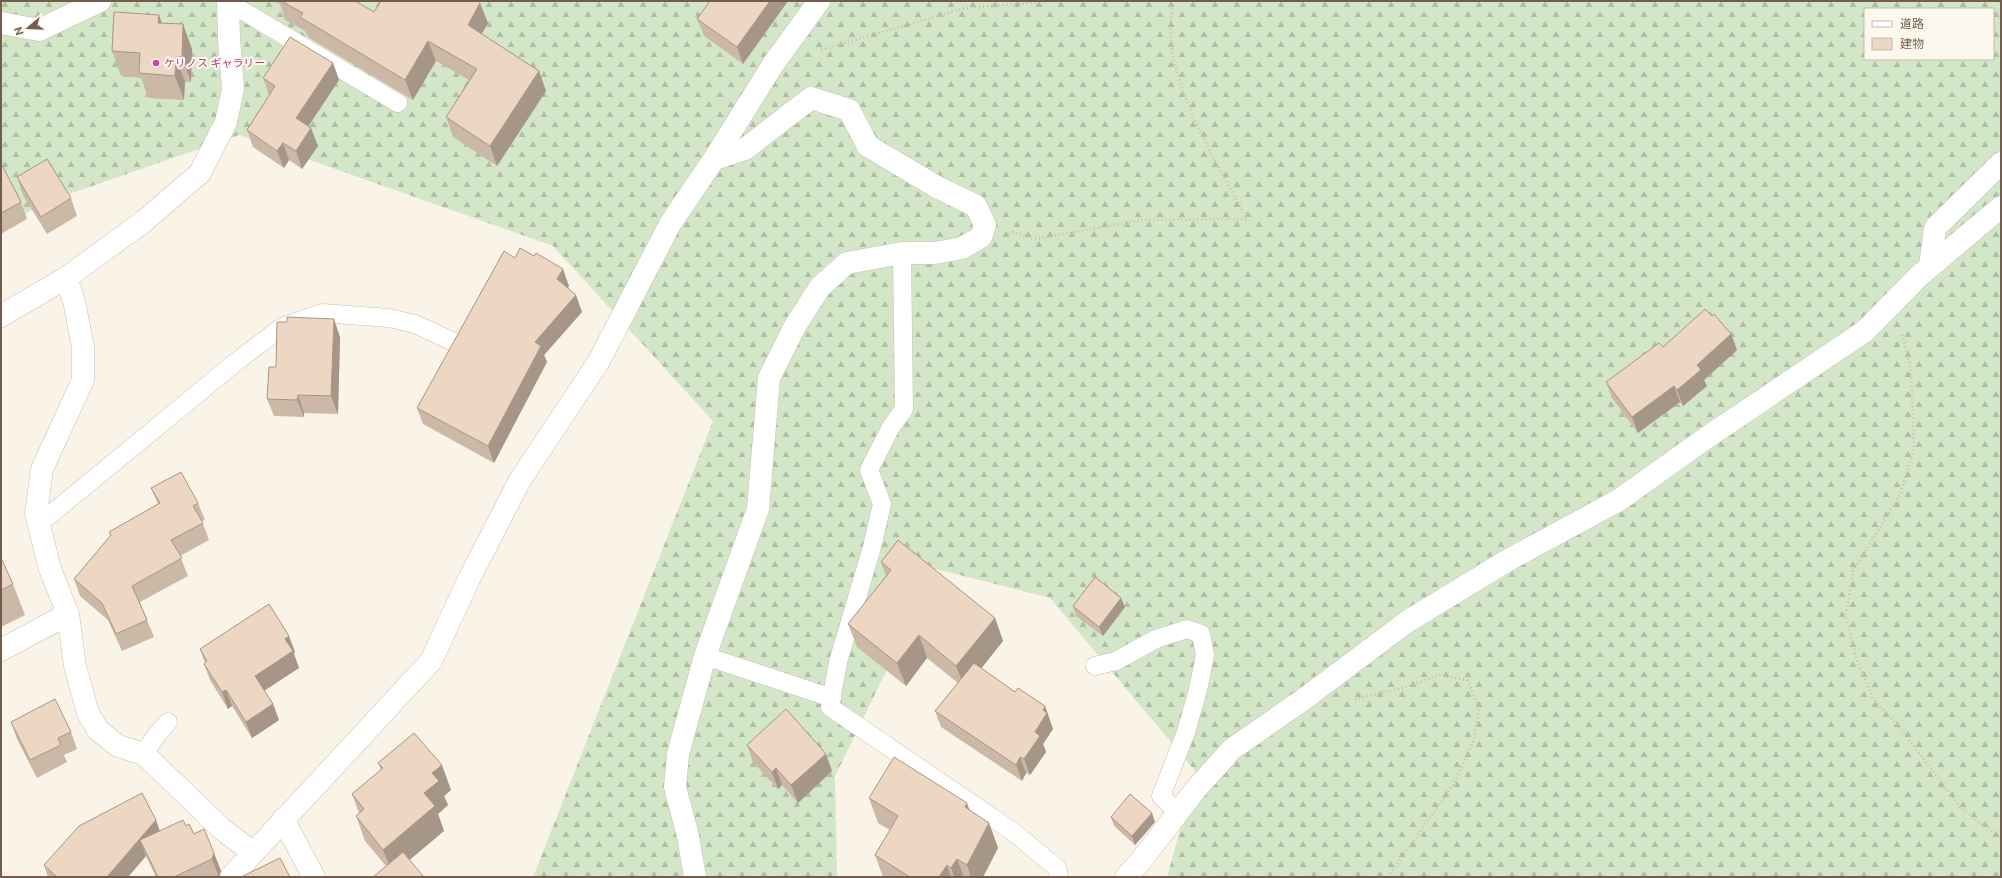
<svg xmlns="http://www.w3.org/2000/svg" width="2002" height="878" viewBox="0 0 2002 878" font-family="Ubuntu,'Noto Sans JP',sans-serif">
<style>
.forest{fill:url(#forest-firs);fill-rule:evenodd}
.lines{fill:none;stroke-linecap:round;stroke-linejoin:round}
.lane-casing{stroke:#cbbdaf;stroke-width:19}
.street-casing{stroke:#cbbdaf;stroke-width:23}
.path{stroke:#d2b9a6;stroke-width:2.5;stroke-dasharray:1 3;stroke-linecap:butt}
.lane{stroke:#fff;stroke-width:18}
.street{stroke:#fff;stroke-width:22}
.wall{fill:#ccb8a7}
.shaded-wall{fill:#a69688}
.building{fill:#edd6c2;stroke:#a69688}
.hotel-dot{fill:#d1479c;stroke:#fdf8ee;stroke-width:1.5}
.labels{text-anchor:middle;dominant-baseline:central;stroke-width:4;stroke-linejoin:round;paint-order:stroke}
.hotel-label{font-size:11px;fill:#b23c85;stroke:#fdf8ee;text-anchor:start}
</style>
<defs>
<pattern id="forest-firs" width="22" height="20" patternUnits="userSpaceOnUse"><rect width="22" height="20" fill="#d3e7c8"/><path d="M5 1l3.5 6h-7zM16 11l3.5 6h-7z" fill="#b0bea5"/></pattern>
</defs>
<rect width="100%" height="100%" fill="#faf4e8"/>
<path class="forest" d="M 1,1 L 2001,1 L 2001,877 L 1167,877 L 1196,772 L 1050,598 L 936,569 L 835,776 L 837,877 L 533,877 L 713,421 L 553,246 L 239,135 L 49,201 L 1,227 ZM 1865,9 L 1993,9 L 1993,59 L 1865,59 Z"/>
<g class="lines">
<defs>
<path id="lane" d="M 228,2 L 398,103
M 902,253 L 904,409 L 891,427 L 869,470 L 882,504 L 872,547 L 838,662 L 830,707 L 1012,831 L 1057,868 L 1059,877
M 39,524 L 236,362 L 282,327 L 322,313 L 389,318 L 415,324 L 454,342
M 705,656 L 832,698
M 1095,666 L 1116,661 L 1156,639 L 1187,629 L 1201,634 L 1205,655 L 1198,690 L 1186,732 L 1161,796 L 1177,812
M 144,754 L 155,737 L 168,722"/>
<path id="street" d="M 1,23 L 39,30 L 100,1
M 1930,266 L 1935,228 L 2001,163
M 66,278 L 74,301 L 83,347 L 83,380 L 42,469 L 36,513 L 50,569 L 68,614 L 75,666 L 88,713 L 98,730 L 118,746 L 144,754 L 222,829 L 252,852
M 1,316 L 66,278 L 143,222 L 200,173 L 226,122 L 233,89 L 229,39 L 228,1
M 1,650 L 68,614
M 283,819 L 314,877
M 231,877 L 431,661 L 469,579 L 520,480 L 599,361 L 670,224 L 714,159 L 774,63 L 819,1
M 695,877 L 688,836 L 675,787 L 678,754 L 705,656 L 758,509 L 769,378 L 795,326 L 820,287 L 847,263 L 902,253 L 935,253 L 962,248 L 981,237 L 985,225 L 976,206 L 937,187 L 868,146 L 849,110 L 811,98 L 745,149 L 714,159
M 1126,877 L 1140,862 L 1196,789 L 1232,749 L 1300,702 L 1408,621 L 1510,559 L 1619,500 L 1706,438 L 1865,331 L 1919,276 L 2001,207"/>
</defs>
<use href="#lane" class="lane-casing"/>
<use href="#street" class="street-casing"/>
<path class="path" d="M 821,50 L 965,8 L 1044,2
M 1012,232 L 1035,239 L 1141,220 L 1247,219 C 1218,165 1153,63 1175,1
M 1902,335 L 1911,370 L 1914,449 L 1900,495 L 1853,571 L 1846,615 L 1856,658 L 1873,699 L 1900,728 L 1962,809 L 2001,838
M 1355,699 L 1403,688 L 1438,675 L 1467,680 L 1479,708 L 1474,739 L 1455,782 L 1388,877"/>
<use href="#lane" class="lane"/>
<use href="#street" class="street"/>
</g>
<path class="wall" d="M 274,1 L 355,1 L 374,12 L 480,3 L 488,23 L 482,34 L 539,71 L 546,91 L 497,166 L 453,137 L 446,117 L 469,80 L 436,61 L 413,100 L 308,37 L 305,31 L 285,20 L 280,4 Z
M 710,1 L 788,1 L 743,64 L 704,36 L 697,19 Z
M 162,23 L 192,49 L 191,82 L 185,82 L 184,100 L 148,98 L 141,78 L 121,76 L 112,51 Z
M 333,63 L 339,80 L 308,126 L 318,146 L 302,169 L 289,160 L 284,168 L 253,147 L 247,130 L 269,95 L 263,78 Z
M 1,165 L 21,202 L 27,219 L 1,234 Z
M 17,177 L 71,198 L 77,216 L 47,234 L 23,195 Z
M 569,286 L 568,288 L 582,312 L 544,355 L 547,362 L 494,463 L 423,424 L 417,408 Z
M 1712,316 L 1731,334 L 1737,350 L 1704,380 L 1707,386 L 1683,406 L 1680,402 L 1638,433 L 1612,398 L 1606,382 Z
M 340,337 L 338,414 L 304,413 L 304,417 L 274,416 L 267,399 L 276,367 Z
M 151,488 L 198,503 L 205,520 L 202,521 L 209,540 L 180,556 L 188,576 L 140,602 L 147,620 L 154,637 L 122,651 L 108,620 L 80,596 L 74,579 L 111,536 L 109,532 L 158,504 Z
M 1,558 L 13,584 L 25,615 L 1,627 Z
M 881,562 L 995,618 L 1003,641 L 981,668 L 1015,692 L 1045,706 L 1053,729 L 1043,744 L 1046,752 L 1030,775 L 1026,773 L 1022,781 L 941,727 L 935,711 L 958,683 L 927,658 L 906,686 L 857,647 L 848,624 L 886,576 Z
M 1073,606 L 1125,607 L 1103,636 L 1076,616 Z
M 200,649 L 295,652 L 294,654 L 299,668 L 264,690 L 273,704 L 279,720 L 252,738 L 232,706 L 228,709 L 210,680 L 204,664 L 205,663 Z
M 11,722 L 71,732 L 77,749 L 64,755 L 67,762 L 37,778 L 17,739 Z
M 747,745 L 832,771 L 798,803 L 782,785 L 778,789 L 753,762 Z
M 378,763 L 451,790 L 444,796 L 448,805 L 438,814 L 444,831 L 386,866 L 365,841 L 356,816 L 359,813 L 352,794 L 381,770 Z
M 869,798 L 970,810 L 989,823 L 998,848 L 983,877 L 883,877 L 875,855 L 890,830 L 878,823 Z
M 1111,817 L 1155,822 L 1135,845 L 1114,826 Z
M 156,820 L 160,831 L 186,826 L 194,834 L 204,829 L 221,871 L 219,877 L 156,877 L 146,856 L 128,877 L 48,877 L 44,865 Z"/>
<path class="shaded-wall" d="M 770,1 L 788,1 L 743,64 L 737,47 Z
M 480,3 L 488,23 L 475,45 L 468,25 Z
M 159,15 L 168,40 L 158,23 Z
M 183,24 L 192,49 L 191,82 L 182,57 Z
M 428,41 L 436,61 L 413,100 L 405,80 Z
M 176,57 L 185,82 L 184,100 L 175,76 Z
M 333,63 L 339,80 L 302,136 L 296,118 Z
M 539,71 L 546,91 L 497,166 L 490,146 Z
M 311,128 L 318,146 L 302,169 L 296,151 Z
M 283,143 L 289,160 L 284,168 L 277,151 Z
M 563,269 L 569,286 L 563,295 L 557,279 Z
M 576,295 L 582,312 L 544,355 L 547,362 L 494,463 L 488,446 L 535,342 Z
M 334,319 L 340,337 L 338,414 L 331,396 Z
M 1731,334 L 1737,350 L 1704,380 L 1707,386 L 1683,406 L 1677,390 L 1697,365 Z
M 1674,386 L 1680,402 L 1638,433 L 1632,417 Z
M 298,395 L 304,413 L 304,417 L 297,400 Z
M 1121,598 L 1125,607 L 1103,636 L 1099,627 Z
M 995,618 L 1003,641 L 965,689 L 956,666 Z
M 919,635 L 927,658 L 906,686 L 897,663 Z
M 289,636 L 295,652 L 294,654 L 299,668 L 261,693 L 255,676 L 285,639 Z
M 226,690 L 232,706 L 228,709 L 222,692 Z
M 273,704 L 279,720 L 252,738 L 246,722 Z
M 1045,706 L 1053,729 L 1043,744 L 1046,752 L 1030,775 L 1024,759 L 1035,732 L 1043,710 Z
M 826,754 L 832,771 L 798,803 L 791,785 Z
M 1020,757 L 1026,773 L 1022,781 L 1016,765 Z
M 442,765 L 451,790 L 444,796 L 448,805 L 438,814 L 444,831 L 393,874 L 383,850 L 424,793 L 432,773 Z
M 776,768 L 782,785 L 778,789 L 772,772 Z
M 967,803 L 976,828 L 965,807 Z
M 1152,813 L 1155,822 L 1135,845 L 1132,836 Z
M 156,820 L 162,838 L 140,840 L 146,856 L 128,877 L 107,877 Z
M 989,823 L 998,848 L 983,877 L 971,877 L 967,865 Z
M 214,853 L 221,871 L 219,877 L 212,859 Z
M 957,859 L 964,877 L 954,877 L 951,868 Z
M 947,865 L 951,877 L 939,877 Z"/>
<path class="building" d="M 281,1 L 355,1 L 374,12 L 381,1 L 479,1 L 480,3 L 468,25 L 539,71 L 490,146 L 446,117 L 477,69 L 428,41 L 405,80 L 300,17 L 303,13 Z
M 710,1 L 770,1 L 737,47 L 697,19 Z
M 114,12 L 159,15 L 158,23 L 183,24 L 182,57 L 176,57 L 175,76 L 139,73 L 140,53 L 112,51 Z
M 290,37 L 333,63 L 296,118 L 311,128 L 296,151 L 283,143 L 277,151 L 247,130 L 275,86 L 263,78 Z
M 47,159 L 71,198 L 41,217 L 17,177 Z
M 1,165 L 2,165 L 21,202 L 1,213 Z
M 520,248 L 534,256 L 536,253 L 563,269 L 557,279 L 576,295 L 535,342 L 541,346 L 488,446 L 417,408 L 504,251 L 515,258 Z
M 1705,309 L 1712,316 L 1714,314 L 1731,334 L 1697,365 L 1701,370 L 1677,390 L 1674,386 L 1632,417 L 1606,382 L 1659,343 L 1663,347 Z
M 287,317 L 334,319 L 331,396 L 298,395 L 297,400 L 267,399 L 269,367 L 276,367 L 277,322 L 287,322 Z
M 181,472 L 198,503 L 193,506 L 203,523 L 171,540 L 182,558 L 132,586 L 147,620 L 116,634 L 102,603 L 74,579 L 111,535 L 109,532 L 160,503 L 151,488 Z
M 898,540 L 995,618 L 956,666 L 919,635 L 897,663 L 848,624 L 891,570 L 881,562 Z
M 1,558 L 13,584 L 1,590 Z
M 1095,577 L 1121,598 L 1099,627 L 1073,606 Z
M 269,604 L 289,636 L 285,639 L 293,651 L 255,676 L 273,704 L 246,722 L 226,690 L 222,692 L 204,664 L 207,661 L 200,649 Z
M 974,663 L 1015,692 L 1018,688 L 1045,706 L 1043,710 L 1047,713 L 1035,732 L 1040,736 L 1024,759 L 1020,757 L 1016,765 L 935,711 Z
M 55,699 L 71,732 L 58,738 L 61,745 L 30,760 L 11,722 Z
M 786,709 L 826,754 L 791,785 L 776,768 L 772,772 L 747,745 Z
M 414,733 L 442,765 L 432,773 L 439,781 L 424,793 L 435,806 L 383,850 L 356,816 L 364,809 L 352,794 L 383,768 L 378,763 Z
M 894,757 L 967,803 L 965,807 L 989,823 L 967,865 L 957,859 L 951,868 L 947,865 L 939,877 L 910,877 L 875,855 L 898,816 L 869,798 Z
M 142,793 L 156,820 L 107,877 L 57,877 L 44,865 L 79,826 Z
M 1130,794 L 1152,813 L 1132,836 L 1111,817 Z
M 183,820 L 186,826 L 189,824 L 194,834 L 204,829 L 214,853 L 212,859 L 174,877 L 158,877 L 140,840 Z
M 403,852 L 424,877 L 373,877 Z
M 280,858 L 290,877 L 244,877 L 243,876 Z"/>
<circle class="hotel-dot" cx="156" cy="63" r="4"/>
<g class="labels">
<g class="hotel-label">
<text x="164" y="63">ケリノス ギャラリー</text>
</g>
</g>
<rect width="2002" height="878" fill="none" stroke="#725d4f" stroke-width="4"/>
<rect x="1864" y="8" width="130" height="52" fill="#fdf8ee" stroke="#c5baae"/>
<rect x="1872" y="21" width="20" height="6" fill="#ffffff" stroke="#c5baae"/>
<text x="1900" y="28" font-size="12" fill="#725d4f">道路</text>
<rect x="1872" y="38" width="20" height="12" fill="#edd6c2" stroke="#c5baae"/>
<text x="1900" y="48" font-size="12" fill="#725d4f">建物</text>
<g transform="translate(28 28) rotate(251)" stroke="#fdf8ee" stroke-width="3" paint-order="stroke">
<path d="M0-3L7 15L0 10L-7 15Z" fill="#725d4f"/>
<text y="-6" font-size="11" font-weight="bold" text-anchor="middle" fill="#725d4f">N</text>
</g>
</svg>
